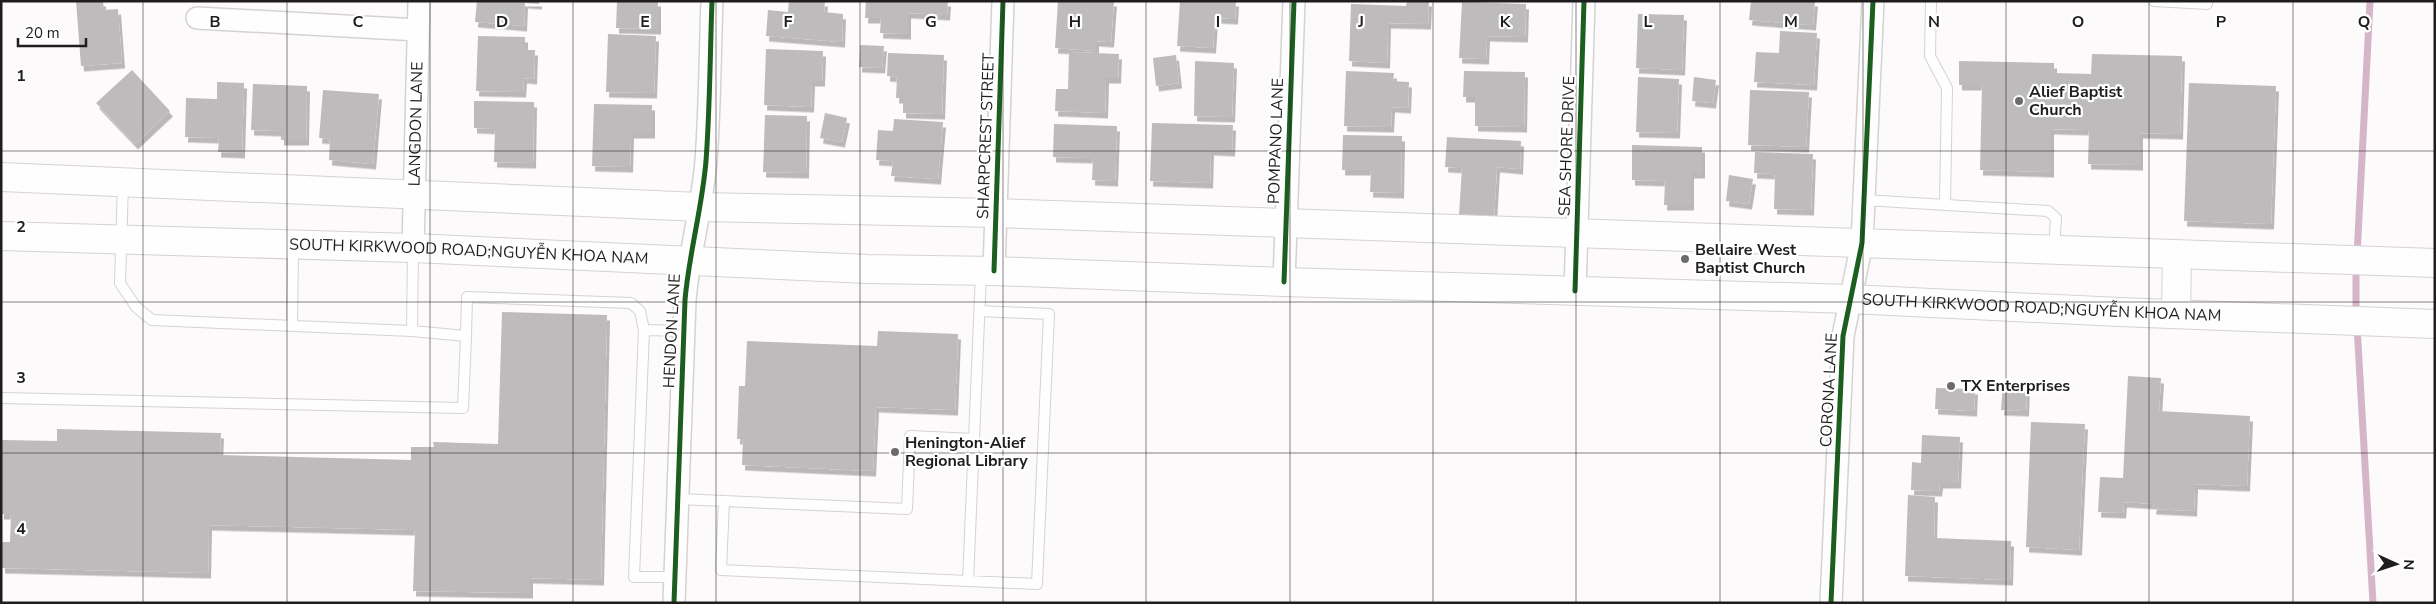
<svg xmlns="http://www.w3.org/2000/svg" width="2436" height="604" viewBox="0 0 2436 604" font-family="'Nunito Sans',sans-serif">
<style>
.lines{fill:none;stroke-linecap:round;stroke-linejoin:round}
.stream{stroke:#d5b5c7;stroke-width:7}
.building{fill:#bdbbbc;filter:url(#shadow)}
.lane-casing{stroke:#d4d2d3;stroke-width:12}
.street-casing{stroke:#d4d2d3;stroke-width:24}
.secondary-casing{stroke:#d4d2d3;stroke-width:30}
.lane{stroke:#fffeff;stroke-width:10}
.street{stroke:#fffeff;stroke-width:21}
.secondary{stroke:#fffeff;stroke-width:28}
.cycleway-casing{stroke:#fff;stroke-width:8}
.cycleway{stroke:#1b5e20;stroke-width:5}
.grid{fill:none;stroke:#201d1e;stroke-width:1;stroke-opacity:0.55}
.poi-dot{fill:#6d6a6c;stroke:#fff;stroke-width:2}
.labels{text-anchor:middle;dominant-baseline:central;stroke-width:4.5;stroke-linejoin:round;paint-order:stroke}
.poi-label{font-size:16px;font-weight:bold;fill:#201d1e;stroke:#fff;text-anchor:start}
.street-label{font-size:16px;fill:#201d1e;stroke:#fff}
.grid-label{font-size:16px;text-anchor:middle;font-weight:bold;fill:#201d1e;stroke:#fff;stroke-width:4.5;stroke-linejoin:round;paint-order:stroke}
</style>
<defs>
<filter id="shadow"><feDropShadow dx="3" dy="5.5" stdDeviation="0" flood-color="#0004"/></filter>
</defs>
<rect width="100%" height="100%" fill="#fdfafc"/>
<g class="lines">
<path class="stream" d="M 2357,256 L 2370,1
M 2356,266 L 2356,315
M 2357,326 L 2373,603"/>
</g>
<path class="building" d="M 76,1 L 103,1 L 104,10 L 118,9 L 122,63 L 81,66 Z
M 477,1 L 539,1 L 539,4 L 525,3 L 524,26 L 475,22 Z
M 617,1 L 658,1 L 658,29 L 616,28 Z
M 789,1 L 825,1 L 824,12 L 843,14 L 842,42 L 766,36 L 768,10 L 788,12 Z
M 866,1 L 948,1 L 947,15 L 908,13 L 908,34 L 880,33 L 881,18 L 865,18 Z
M 1058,1 L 1114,1 L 1111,42 L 1096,41 L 1096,51 L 1055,48 Z
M 1180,1 L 1236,1 L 1235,19 L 1215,18 L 1213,48 L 1177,46 Z
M 1407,1 L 1429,1 L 1428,24 L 1388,23 L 1387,63 L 1349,61 L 1351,4 L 1406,6 Z
M 1751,1 L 1815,1 L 1813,25 L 1749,20 Z
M 1462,2 L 1526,4 L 1525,37 L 1487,36 L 1486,59 L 1459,58 Z
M 1638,14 L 1684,15 L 1682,70 L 1636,68 Z
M 1780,31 L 1817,33 L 1814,85 L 1754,82 L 1756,52 L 1779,53 Z
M 608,34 L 656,36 L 654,93 L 606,92 Z
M 478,36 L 525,37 L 525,50 L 535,50 L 534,79 L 524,78 L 523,92 L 476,91 Z
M 860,45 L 884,46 L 882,68 L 859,67 Z
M 766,49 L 823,51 L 822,81 L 812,81 L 811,107 L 764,105 Z
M 1069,52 L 1119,54 L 1118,78 L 1106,78 L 1105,113 L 1055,111 L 1056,89 L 1068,89 Z
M 888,53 L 944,55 L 942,114 L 903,113 L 903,98 L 896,98 L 897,77 L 887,76 Z
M 2092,54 L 2182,56 L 2180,134 L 2140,133 L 2140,165 L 2088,164 L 2089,130 L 2051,129 L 2051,172 L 1980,170 L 1982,85 L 1959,85 L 1959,61 L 2054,63 L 2054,73 L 2091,74 Z
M 1176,55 L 1179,83 L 1156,86 L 1153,58 Z
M 1195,61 L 1234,63 L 1232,117 L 1194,116 Z
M 132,70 L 170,111 L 135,144 L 96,103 Z
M 1346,71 L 1394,73 L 1393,81 L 1409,82 L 1408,108 L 1392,107 L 1391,127 L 1344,126 Z
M 1464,71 L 1525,72 L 1524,127 L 1475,126 L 1475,97 L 1463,97 Z
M 1638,77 L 1679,79 L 1677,133 L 1636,132 Z
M 1694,77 L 1716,80 L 1713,103 L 1692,101 Z
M 217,82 L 244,83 L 242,153 L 218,152 L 219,138 L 185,137 L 186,98 L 217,99 Z
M 2189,83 L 2276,86 L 2271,224 L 2184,221 Z
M 253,84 L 307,86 L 306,140 L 281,140 L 281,131 L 251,130 Z
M 323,90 L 379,94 L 373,164 L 329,160 L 330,139 L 319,138 Z
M 1750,90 L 1809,92 L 1806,147 L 1748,145 Z
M 474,101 L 534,102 L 533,163 L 494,162 L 495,129 L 474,128 Z
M 594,104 L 652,105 L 652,133 L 631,133 L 630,167 L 592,166 Z
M 825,113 L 847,118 L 842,142 L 820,138 Z
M 765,115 L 807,116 L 806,173 L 763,172 Z
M 894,119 L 943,122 L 938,179 L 891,176 L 893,161 L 876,160 L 878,130 L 893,131 Z
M 1152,123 L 1233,125 L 1232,151 L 1211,150 L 1210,183 L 1150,181 Z
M 1054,124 L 1117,126 L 1115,181 L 1092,180 L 1093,158 L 1053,157 Z
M 1343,135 L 1402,136 L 1401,193 L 1370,192 L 1371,170 L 1342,170 Z
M 1447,137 L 1521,141 L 1520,169 L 1497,167 L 1494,217 L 1459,215 L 1462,168 L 1445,167 Z
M 1632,145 L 1702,147 L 1702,173 L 1691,173 L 1691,205 L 1664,205 L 1665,181 L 1632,180 Z
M 1755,152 L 1813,154 L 1811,210 L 1774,209 L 1775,174 L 1754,173 Z
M 1729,175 L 1753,179 L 1749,204 L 1726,201 Z
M 502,312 L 607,315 L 601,580 L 530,578 L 530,593 L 413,591 L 415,530 L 209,525 L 208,573 L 2,568 L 2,542 L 10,542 L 11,514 L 1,514 L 1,440 L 57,441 L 57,429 L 221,433 L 220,455 L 411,460 L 411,447 L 434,447 L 433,442 L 498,444 Z
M 878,331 L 958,334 L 955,410 L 876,407 L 873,471 L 742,465 L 743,439 L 737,439 L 739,386 L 745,386 L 747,341 L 877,346 Z
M 2128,376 L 2161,378 L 2159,411 L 2250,416 L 2247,486 L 2195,484 L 2194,511 L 2153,509 L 2154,504 L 2124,502 L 2123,513 L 2098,512 L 2100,477 L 2123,478 Z
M 2003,383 L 2027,384 L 2026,411 L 2001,410 Z
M 1936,388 L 1975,389 L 1974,411 L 1935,409 Z
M 2031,422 L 2085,424 L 2079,550 L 2026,547 Z
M 1922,435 L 1960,437 L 1958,483 L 1940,483 L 1939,491 L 1911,490 L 1912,462 L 1921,463 Z
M 1908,495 L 1935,497 L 1934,538 L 2011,541 L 2010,580 L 1905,576 Z"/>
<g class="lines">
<defs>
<path id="lane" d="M 1931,1 L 1930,56 L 1947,88 L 1945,203
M 2154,1 L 2207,4
M 123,183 L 120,283 L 136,307 L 152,320 L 412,331 L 466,336 L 467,297 L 631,303 L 640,311 L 644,330 L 634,577 L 675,577
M 1864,200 L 2048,211 L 2056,218 L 2054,249
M 292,326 L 293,246
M 644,330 L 684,331
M 412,331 L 413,249
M 1,398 L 463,408 L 466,336
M 678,499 L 907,509 L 910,436 L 974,439
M 724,501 L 721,570 L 1037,584 L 1049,314 L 980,311
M 968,581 L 981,273"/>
<g id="street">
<path d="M 197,18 L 418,30"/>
<path id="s1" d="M 413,248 L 419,1"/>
<path d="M 994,271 L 1003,1"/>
<path d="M 1284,282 L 1294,1"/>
<path d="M 1575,291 L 1584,1"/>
<path d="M 674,603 L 685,300 C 689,253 702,209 706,161 C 710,108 710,54 712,1"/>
<path d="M 1831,603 L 1843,336 L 1862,243 L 1873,1"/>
</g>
<g id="secondary">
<path d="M 1,177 L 700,207 L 996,213 L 2435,263"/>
<path id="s2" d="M 1,236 L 413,248 L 867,269 L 994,271 L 1284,282 L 1850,299 L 2119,312 L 2435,324"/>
<path d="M 2176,314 L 2177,255"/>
</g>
</defs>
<use href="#lane" class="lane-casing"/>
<use href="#street" class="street-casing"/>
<use href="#secondary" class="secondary-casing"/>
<use href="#lane" class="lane"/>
<use href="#street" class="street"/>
<use href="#secondary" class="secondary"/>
<defs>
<path id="cycleway" d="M 994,271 L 1003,1
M 1284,282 L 1294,1
M 1575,291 L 1584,1
M 674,603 L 685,300 C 689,253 702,209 706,161 C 710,108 710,54 712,1
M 1831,603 L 1843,336 L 1862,243 L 1873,1"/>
</defs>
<use href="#cycleway" class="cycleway-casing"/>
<use href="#cycleway" class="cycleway"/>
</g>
<path class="grid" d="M 143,1 L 143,603M 287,1 L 287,603M 430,1 L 430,603M 573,1 L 573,603M 716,1 L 716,603M 860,1 L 860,603M 1003,1 L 1003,603M 1146,1 L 1146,603M 1290,1 L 1290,603M 1433,1 L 1433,603M 1576,1 L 1576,603M 1720,1 L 1720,603M 1863,1 L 1863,603M 2006,1 L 2006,603M 2149,1 L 2149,603M 2293,1 L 2293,603M 1,151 L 2435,151M 1,302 L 2435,302M 1,453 L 2435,453"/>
<g class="poi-dot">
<circle cx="2019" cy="101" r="5"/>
<circle cx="1685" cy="259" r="5"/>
<circle cx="1951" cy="386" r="5"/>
<circle cx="895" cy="452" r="5"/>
</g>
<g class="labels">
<g class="poi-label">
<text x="2029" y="92">Alief Baptist<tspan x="2029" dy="18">Church</tspan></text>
<text x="1695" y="250">Bellaire West<tspan x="1695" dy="18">Baptist Church</tspan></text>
<text x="1961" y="386">TX Enterprises</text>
<text x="905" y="443">Henington-Alief<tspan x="905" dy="18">Regional Library</tspan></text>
</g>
<g class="street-label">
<text stroke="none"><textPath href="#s1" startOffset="124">LANGDON LANE</textPath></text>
<text transform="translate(986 136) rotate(-88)">SHARPCREST STREET</text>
<text transform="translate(1276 141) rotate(-88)">POMPANO LANE</text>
<text transform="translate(1567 146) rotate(-88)">SEA SHORE DRIVE</text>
<text stroke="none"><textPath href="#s2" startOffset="468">SOUTH KIRKWOOD ROAD;NGUYỄN KHOA NAM</textPath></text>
<text stroke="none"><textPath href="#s2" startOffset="2042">SOUTH KIRKWOOD ROAD;NGUYỄN KHOA NAM</textPath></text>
<text transform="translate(672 331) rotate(-87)">HENDON LANE</text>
<text transform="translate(1829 390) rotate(-87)">CORONA LANE</text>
</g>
</g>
<g class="grid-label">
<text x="215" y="27">B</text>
<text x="358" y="27">C</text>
<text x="502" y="27">D</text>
<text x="645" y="27">E</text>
<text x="788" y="27">F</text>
<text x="931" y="27">G</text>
<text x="1075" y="27">H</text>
<text x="1218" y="27">I</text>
<text x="1361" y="27">J</text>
<text x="1505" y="27">K</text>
<text x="1648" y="27">L</text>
<text x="1791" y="27">M</text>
<text x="1934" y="27">N</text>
<text x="2078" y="27">O</text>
<text x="2221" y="27">P</text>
<text x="2364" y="27">Q</text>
<text x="21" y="81">1</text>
<text x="21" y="232">2</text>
<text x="21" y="383">3</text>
<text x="21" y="534">4</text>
</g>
<rect width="2436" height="604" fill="none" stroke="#201d1e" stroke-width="5"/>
<g transform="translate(2396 564) rotate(93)" stroke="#ffffff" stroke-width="4" paint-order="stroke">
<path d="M0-4L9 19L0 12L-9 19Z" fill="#201d1e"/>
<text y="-8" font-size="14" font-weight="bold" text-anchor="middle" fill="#201d1e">N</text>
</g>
<path d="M18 38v8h68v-8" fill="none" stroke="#201d1e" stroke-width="2.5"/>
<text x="25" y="38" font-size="15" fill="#201d1e" stroke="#ffffff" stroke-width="4" paint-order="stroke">20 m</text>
</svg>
